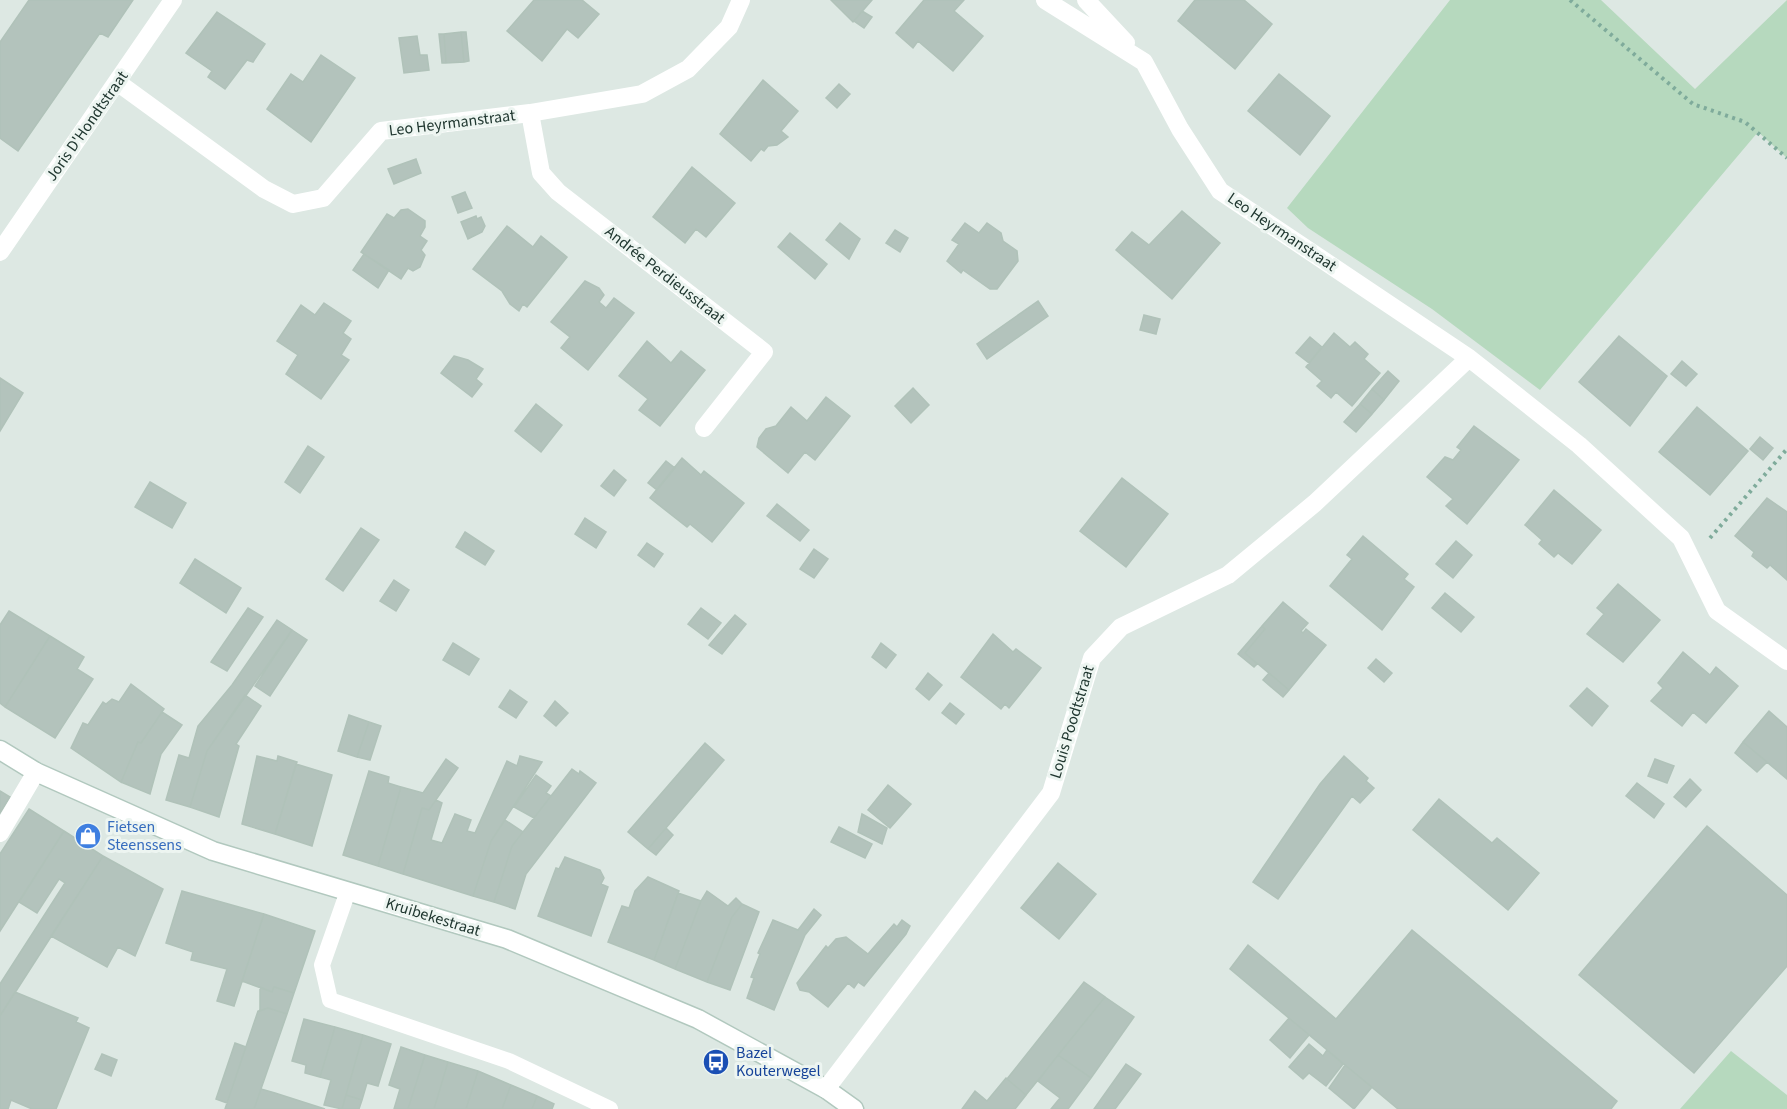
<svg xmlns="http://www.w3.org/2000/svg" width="1787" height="1109" viewBox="0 0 1787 1109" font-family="'Source Sans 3',sans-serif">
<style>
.green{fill:#b6d9be}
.building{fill:#b3c3bc;stroke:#b0c2b9;stroke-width:1.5}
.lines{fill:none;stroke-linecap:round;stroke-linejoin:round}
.secondary-casing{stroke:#b1c8be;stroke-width:21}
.path{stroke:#7fab9b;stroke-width:4;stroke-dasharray:3 4.5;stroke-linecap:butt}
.service{stroke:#fff;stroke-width:16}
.minor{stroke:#fff;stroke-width:18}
.secondary{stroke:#fff;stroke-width:18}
.labels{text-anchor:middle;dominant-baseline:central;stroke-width:6;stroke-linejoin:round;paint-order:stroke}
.street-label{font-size:16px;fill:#203730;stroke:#edf5f1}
.shop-label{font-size:16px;fill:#366cbe;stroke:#edf5f1;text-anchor:start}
.transit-label{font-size:16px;fill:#164399;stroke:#edf5f1;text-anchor:start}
</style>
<rect width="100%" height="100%" fill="#dde8e3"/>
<path class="green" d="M 1450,0 L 1601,0 L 1695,89 L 1787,0 L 1787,158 L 1758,132 L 1540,390 L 1432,309 L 1308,228 L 1287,208 Z
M 1731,1051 L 1787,1095 L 1787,1109 L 1680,1109 Z"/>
<path class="building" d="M 29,0 L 133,0 L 108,37 L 100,33 L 18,151 L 0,138 L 0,42 Z
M 534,0 L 582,0 L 599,14 L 578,38 L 567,29 L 542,61 L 507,31 Z
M 831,0 L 872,0 L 853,22 Z
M 924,0 L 964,0 L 954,11 L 983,36 L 953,71 L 918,41 L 913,48 L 896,33 Z
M 1195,0 L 1244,0 L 1272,24 L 1235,69 L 1178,21 Z
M 862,11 L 872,17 L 864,28 L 854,21 Z
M 217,12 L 265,44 L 253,62 L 247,60 L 225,89 L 208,77 L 212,71 L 186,53 Z
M 461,32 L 464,62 L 446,63 L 444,34 Z
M 461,32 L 466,32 L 469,61 L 464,62 Z
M 439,34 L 444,34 L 446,63 L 442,63 Z
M 417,36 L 420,55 L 427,55 L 429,70 L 404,73 L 399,38 Z
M 321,55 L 355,78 L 311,142 L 267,109 L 291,74 L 303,82 Z
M 1279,74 L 1330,116 L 1300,155 L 1248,111 Z
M 763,80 L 798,111 L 781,131 L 788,137 L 777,145 L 768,146 L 764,151 L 761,149 L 751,161 L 720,134 Z
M 839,84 L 850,94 L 837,108 L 826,98 Z
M 416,159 L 421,173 L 394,184 L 388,169 Z
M 692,167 L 735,203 L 706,237 L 696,229 L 685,243 L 653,217 Z
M 465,192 L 472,208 L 458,213 L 452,197 Z
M 408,209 L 425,221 L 425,227 L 420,236 L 427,241 L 421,250 L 425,255 L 420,267 L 413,271 L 408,268 L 401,279 L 361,252 L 387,214 L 394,218 L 401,210 Z
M 1182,211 L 1220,243 L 1172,299 L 1116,250 L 1132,232 L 1149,245 Z
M 476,216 L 477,219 L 481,217 L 485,226 L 482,232 L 468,239 L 461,222 Z
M 840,223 L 860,239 L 849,259 L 826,240 Z
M 965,223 L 979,233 L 987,223 L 1001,233 L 1003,241 L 1017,251 L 1018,261 L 997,289 L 990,289 L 963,270 L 961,273 L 947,261 L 959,244 L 952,240 Z
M 507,226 L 533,247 L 541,236 L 567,257 L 527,307 L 523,304 L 519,311 L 510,304 L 502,291 L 473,269 Z
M 895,230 L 908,238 L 900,252 L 886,243 Z
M 790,233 L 827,264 L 815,279 L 778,247 Z
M 364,254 L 389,270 L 378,288 L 353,270 Z
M 585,281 L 599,288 L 604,295 L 599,302 L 606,308 L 614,298 L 634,313 L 588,370 L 561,348 L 570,337 L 551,322 Z
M 1038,301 L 1048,316 L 987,359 L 977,344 Z
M 324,303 L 351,321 L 343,333 L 351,339 L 341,355 L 349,360 L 321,399 L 286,374 L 298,355 L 277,341 L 301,305 L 315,315 Z
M 1144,315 L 1160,319 L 1156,334 L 1140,330 Z
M 1334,333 L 1350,347 L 1355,342 L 1368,354 L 1364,359 L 1380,373 L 1352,406 L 1336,392 L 1331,398 L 1317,386 L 1322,381 L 1306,367 Z
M 1619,336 L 1667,376 L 1630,426 L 1579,382 Z
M 1310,337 L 1322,347 L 1309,363 L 1296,353 Z
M 647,341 L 671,363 L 681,351 L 705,370 L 660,426 L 639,410 L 648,399 L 619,376 Z
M 454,356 L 468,360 L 483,369 L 476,379 L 482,384 L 472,397 L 441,373 Z
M 1682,361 L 1697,374 L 1686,386 L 1671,374 Z
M 1388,371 L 1399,381 L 1384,400 L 1372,389 Z
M 0,378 L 23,393 L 0,431 Z
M 913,388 L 929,405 L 911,423 L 895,406 Z
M 1372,389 L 1384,400 L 1372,414 L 1360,404 Z
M 826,397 L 850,416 L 815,460 L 805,452 L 788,473 L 757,447 L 759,438 L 766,429 L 776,426 L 791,407 L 807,421 Z
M 536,404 L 562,425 L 541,452 L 515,431 Z
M 1360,404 L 1372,414 L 1356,432 L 1344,422 Z
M 1697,407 L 1748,451 L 1710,495 L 1659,452 Z
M 1474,426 L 1519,460 L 1467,524 L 1446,506 L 1453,499 L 1427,477 L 1445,457 L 1453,460 L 1461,450 L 1457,447 Z
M 1760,437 L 1773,448 L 1763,460 L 1750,449 Z
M 308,446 L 324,457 L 300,493 L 285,482 Z
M 682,458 L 701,475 L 704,471 L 744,503 L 712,542 L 690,524 L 687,527 L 650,498 Z
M 666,461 L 675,468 L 657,490 L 648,483 Z
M 614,470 L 626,480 L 614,496 L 601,486 Z
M 1122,478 L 1168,514 L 1126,567 L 1080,531 Z
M 150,482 L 186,503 L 172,528 L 135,507 Z
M 1554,490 L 1601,530 L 1572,564 L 1558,553 L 1554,557 L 1539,544 L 1542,540 L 1525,525 Z
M 1767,498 L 1787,512 L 1787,580 L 1770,565 L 1767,568 L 1752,556 L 1754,552 L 1735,536 Z
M 777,504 L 809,530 L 800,541 L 767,516 Z
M 585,518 L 606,532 L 596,548 L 575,534 Z
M 361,528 L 379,540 L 343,591 L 326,579 Z
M 465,532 L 494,551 L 485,565 L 456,547 Z
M 1363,536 L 1408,574 L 1404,579 L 1414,587 L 1382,630 L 1330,586 L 1352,559 L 1347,555 Z
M 1456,541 L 1472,555 L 1453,578 L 1436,564 Z
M 647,543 L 663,554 L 654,567 L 638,555 Z
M 814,549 L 828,559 L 814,578 L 800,569 Z
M 195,559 L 241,588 L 226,613 L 180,583 Z
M 394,580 L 409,590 L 396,611 L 380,601 Z
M 1618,584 L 1660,620 L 1623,662 L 1587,634 L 1604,614 L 1597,608 Z
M 1445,593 L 1474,617 L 1461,632 L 1432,608 Z
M 1283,602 L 1308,623 L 1301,631 L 1303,633 L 1306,629 L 1326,645 L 1289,690 L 1245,653 L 1265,629 L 1262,626 Z
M 248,608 L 263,617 L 227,671 L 211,662 Z
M 701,608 L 721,623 L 708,639 L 688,624 Z
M 9,611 L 50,636 L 5,707 L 0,703 L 0,625 Z
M 735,615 L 746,624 L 722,654 L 709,645 Z
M 277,620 L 292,630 L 207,751 L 190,807 L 166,800 L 179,755 L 189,758 L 198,726 L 232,685 Z
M 1262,626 L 1265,629 L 1245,653 L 1257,664 L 1254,667 L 1238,654 Z
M 292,630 L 307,640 L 270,696 L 255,686 Z
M 993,634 L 1013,652 L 1016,649 L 1041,668 L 1009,708 L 1005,704 L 1001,709 L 961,677 Z
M 50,636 L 84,657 L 77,669 L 93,679 L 55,738 L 5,707 Z
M 453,643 L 479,659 L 469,675 L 443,660 Z
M 881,643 L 896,655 L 886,668 L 872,657 Z
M 1683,652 L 1710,675 L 1716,667 L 1738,686 L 1706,723 L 1693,712 L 1682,726 L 1651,701 L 1663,688 L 1658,683 Z
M 1376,659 L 1392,673 L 1384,682 L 1368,668 Z
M 928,673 L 942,685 L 929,700 L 916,689 Z
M 1269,673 L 1289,690 L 1283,697 L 1263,680 Z
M 131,684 L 164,709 L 141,743 L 138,742 L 121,782 L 71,748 L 83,723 L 88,725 L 103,702 L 106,704 L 112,699 L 119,702 Z
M 1587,688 L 1608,706 L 1592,726 L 1570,706 Z
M 510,690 L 527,702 L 516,718 L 499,707 Z
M 245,695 L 261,706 L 236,744 L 239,746 L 219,817 L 190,807 L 207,751 Z
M 555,701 L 568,713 L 556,726 L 544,716 Z
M 950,703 L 964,714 L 956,724 L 942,713 Z
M 1769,711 L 1787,727 L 1787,779 L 1743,742 Z
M 162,712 L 182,725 L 161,754 L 150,794 L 121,782 L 138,742 L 141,743 Z
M 349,715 L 369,722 L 357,757 L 338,751 Z
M 369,722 L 381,726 L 370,760 L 357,757 Z
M 1743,742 L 1767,762 L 1757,772 L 1735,753 Z
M 705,743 L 724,760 L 648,849 L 628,832 Z
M 257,756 L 277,761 L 278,756 L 297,762 L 275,834 L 242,824 Z
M 520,756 L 542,762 L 491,841 L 473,896 L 403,874 L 422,808 L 429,810 L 436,800 L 442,803 L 431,840 L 442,843 L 455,814 L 471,820 L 467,831 L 475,833 L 507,761 L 517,766 Z
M 1344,756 L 1368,778 L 1366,781 L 1374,788 L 1360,803 L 1352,796 L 1278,899 L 1253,882 L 1320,784 Z
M 446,759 L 458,768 L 429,810 L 422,808 L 403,874 L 378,866 L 401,787 L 423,793 Z
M 1655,759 L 1674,766 L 1667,783 L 1648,776 Z
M 296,764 L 332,775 L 312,846 L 275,834 Z
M 572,769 L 579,774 L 580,771 L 596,783 L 526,874 L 515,909 L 494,902 L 512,846 Z
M 369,771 L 389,777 L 388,783 L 401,787 L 378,866 L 343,855 Z
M 536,775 L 551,786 L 546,793 L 551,796 L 534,818 L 514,807 Z
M 1690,779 L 1701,790 L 1686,807 L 1674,797 Z
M 1637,783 L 1664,804 L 1654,818 L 1626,796 Z
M 888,785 L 911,804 L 890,828 L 868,810 Z
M 0,791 L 10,797 L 0,813 Z
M 1439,799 L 1492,843 L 1497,838 L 1539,873 L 1508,910 L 1413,830 Z
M 29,809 L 64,831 L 0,931 L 0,854 Z
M 862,814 L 887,828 L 882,844 L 858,832 Z
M 505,820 L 523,832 L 512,846 L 494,902 L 473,896 L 491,841 Z
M 1707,826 L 1787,895 L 1787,966 L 1694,1073 L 1579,975 Z
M 839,827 L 872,844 L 865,858 L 831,842 Z
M 666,828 L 673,835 L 656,855 L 648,849 Z
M 64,831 L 103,856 L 0,1016 L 0,984 L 65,883 L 59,879 L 37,913 L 19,902 Z
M 103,856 L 163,889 L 135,956 L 118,947 L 107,967 L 51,936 Z
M 565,857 L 600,870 L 604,878 L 601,884 L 608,887 L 591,936 L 538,916 L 556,868 L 559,869 Z
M 1058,863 L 1096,894 L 1059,939 L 1021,908 Z
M 648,877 L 679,891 L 654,960 L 608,942 L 622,906 L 629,908 L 635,891 Z
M 182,891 L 264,914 L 234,1006 L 217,1001 L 227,969 L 191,960 L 193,952 L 166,943 Z
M 707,891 L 728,906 L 736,898 L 742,904 L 732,917 L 707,982 L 675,969 L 701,901 Z
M 678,893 L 701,901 L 675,969 L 654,960 Z
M 742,904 L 759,912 L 730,990 L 707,982 L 732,917 Z
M 814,909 L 821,915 L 805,935 L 774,1010 L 747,998 L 754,978 L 751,977 L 760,954 L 758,953 L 773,920 L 798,930 Z
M 264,914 L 315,931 L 294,993 L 274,987 L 272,992 L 242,981 Z
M 902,920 L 910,926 L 906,934 L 864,986 L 858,982 L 854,988 L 848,983 L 828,1007 L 809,992 L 800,990 L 797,983 L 826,946 L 828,948 L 836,939 L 846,937 L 868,954 L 894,924 L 897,927 Z
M 1412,930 L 1617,1101 L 1611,1109 L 1398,1109 L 1230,969 L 1248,945 L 1336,1019 Z
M 1084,982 L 1105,997 L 1026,1095 L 1007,1079 Z
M 260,987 L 272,992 L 274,987 L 294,993 L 287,1014 L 268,1008 L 260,1011 Z
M 15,992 L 78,1018 L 76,1022 L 89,1028 L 56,1109 L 32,1109 L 11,1100 L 8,1109 L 0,1109 L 0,1016 Z
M 1105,997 L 1134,1017 L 1091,1078 L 1058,1055 Z
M 268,1008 L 287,1014 L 254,1109 L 225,1109 L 258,1011 Z
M 1289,1018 L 1309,1035 L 1290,1058 L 1270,1040 Z
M 304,1019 L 335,1027 L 320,1077 L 305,1073 L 306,1065 L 292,1061 Z
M 335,1027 L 363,1035 L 342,1109 L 324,1105 L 331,1080 L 320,1077 Z
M 363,1035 L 391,1044 L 378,1086 L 367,1083 L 362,1100 L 346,1095 Z
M 235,1043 L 246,1047 L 227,1103 L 216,1099 Z
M 1309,1044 L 1323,1056 L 1327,1050 L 1343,1064 L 1326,1086 L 1309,1073 L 1303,1079 L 1289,1067 Z
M 401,1047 L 425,1055 L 408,1109 L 394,1109 L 400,1089 L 389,1085 Z
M 102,1054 L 117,1060 L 111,1076 L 95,1069 Z
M 425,1055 L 448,1062 L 434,1109 L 408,1109 Z
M 1058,1055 L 1091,1078 L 1068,1109 L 1051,1109 L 1060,1098 L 1038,1081 Z
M 448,1062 L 478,1071 L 466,1109 L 434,1109 Z
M 1126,1064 L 1141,1074 L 1115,1109 L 1094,1109 Z
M 1345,1065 L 1372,1087 L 1354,1109 L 1329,1088 Z
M 478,1071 L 511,1085 L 502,1109 L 466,1109 Z
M 1006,1078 L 1026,1095 L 1015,1109 L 962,1109 L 975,1091 L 987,1101 Z
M 511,1085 L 537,1096 L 532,1109 L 502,1109 Z
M 261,1089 L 275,1093 L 325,1109 L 254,1109 Z
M 346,1095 L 362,1100 L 359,1109 L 342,1109 Z
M 537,1096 L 554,1104 L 552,1109 L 532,1109 Z"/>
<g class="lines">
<defs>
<path id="secondary" d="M 0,750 L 36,772 L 213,851 L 507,939 L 698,1019 L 826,1089 L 854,1109"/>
</defs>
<use href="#secondary" class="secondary-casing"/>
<path class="path" d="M 1570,0 L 1693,104 L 1745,122 L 1787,158
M 1710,538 L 1787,449"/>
<path class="service" d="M 348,891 L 322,965 L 330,1000 L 509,1061 L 610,1109"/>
<path class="minor" d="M 1045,0 L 1144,62 L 1180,129 L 1220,191 L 1469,358 L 1579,445 L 1681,538 L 1717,611 L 1787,661
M 1086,0 L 1126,43
M 117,82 L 264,189 L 293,204 L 323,198 L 381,131 L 530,113 L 642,94 L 688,69 L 729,27 L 741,0
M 530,113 L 541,173 L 558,192 L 764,352 L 704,428
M 0,252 L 173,0
M 0,833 L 36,772
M 826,1089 L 1051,793 L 1092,658 L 1121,627 L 1228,575 L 1315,503 L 1469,358"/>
<use href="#secondary" class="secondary"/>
</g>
<defs>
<symbol id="shop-disc" viewBox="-11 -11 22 22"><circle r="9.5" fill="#3f7fe0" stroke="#edf5f1"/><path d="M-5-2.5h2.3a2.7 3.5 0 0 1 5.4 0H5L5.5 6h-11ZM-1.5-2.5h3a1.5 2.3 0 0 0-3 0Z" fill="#fff"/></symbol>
<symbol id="bus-disc" viewBox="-11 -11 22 22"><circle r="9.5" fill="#1a4fb4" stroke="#edf5f1"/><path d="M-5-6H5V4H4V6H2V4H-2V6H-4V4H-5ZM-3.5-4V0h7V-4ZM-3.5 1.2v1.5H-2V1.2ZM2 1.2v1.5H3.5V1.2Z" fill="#fff"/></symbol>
</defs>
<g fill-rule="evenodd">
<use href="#shop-disc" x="73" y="821" width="30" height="30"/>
<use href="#bus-disc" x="701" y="1047" width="30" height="30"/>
</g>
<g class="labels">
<g class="street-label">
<text transform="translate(452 123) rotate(-7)">Leo Heyrmanstraat</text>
<text transform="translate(87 126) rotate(-55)">Joris D'Hondtstraat</text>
<text transform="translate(1282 232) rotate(34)">Leo Heyrmanstraat</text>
<text transform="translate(665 275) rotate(38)">Andrée Perdieusstraat</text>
<text transform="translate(1072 722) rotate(-73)">Louis Poodtstraat</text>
<text transform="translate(433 917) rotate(17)">Kruibekestraat</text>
</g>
<g class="shop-label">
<text x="107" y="827">Fietsen<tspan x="107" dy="18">Steenssens</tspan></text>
</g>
<g class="transit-label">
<text x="736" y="1053">Bazel<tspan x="736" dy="18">Kouterwegel</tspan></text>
</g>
</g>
</svg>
